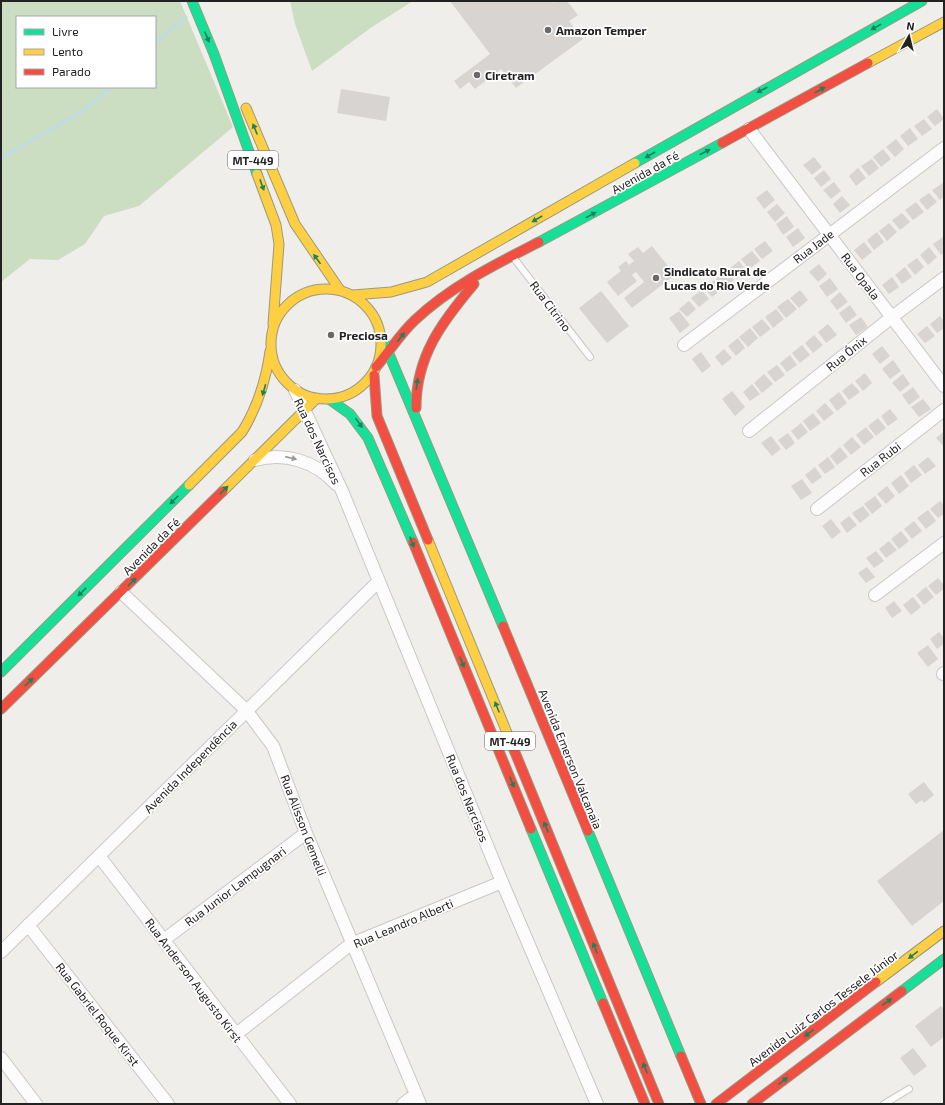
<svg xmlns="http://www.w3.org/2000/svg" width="945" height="1105" viewBox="0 0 945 1105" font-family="'Exo 2',sans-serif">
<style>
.forest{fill:#cbdec1;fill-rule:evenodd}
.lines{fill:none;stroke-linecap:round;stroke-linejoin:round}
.stream{stroke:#bfdbe3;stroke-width:3}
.building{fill:#d7d4d2}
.lane-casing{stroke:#c9c8c7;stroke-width:8}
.street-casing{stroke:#c9c8c7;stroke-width:14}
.fast-casing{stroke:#999a82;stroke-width:11}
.slow-casing{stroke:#999a82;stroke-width:11}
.jam-casing{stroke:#999a82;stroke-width:11}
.lane{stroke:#fdfcfc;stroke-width:6}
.street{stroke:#fdfcfc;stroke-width:12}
.fast{stroke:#16e098;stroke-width:9}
.slow{stroke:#ffcf43;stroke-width:9}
.jam{stroke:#f24e42;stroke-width:9}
.oneway{fill:#1c815d}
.oneway2{fill:#9a9a9a}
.poi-dot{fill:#6a6968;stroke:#fff;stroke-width:1.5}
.labels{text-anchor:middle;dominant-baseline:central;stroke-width:3.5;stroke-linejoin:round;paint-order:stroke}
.shield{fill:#fff;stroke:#646464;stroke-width:1}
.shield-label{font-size:11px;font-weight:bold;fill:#222}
.poi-label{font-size:12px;font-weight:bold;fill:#222;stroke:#fff;text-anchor:start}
.street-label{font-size:12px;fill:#222;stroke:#fff}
</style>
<rect width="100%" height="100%" fill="#f0eeeb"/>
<path class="forest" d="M 1,1 L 180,1 L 233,127 L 139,206 L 104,216 L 85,244 L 58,260 L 30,259 L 1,282 ZM 17,17 L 155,17 L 155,87 L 17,87 Z
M 290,1 L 413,1 L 372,27 L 312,71 L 295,24 Z"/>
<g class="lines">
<path class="stream" d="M 155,43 L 186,17
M 1,158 L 81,112 L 111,87"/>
</g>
<path class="building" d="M 450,1 L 552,1 L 554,3 L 556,1 L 567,1 L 578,15 L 569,21 L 583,39 L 516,88 L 501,69 L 475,89 L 469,82 L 460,89 L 454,81 L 490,54 Z
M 341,89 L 390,97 L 386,121 L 337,113 Z
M 937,109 L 944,119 L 935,126 L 927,117 Z
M 924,119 L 932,129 L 922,136 L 914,126 Z
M 910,128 L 918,139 L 908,146 L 900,136 Z
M 896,139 L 904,149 L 895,157 L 886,147 Z
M 883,149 L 891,159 L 881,167 L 873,157 Z
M 814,157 L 822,167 L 812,175 L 803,165 Z
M 872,159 L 879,168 L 869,176 L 861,166 Z
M 858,168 L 866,178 L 856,186 L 849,176 Z
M 824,170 L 831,179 L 821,187 L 814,178 Z
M 834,182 L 841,191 L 831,199 L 823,190 Z
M 943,183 L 944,197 L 940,200 L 932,190 Z
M 767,190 L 775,200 L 764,209 L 756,198 Z
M 929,193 L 937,202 L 927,210 L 919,200 Z
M 842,196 L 850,205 L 840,213 L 833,204 Z
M 916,202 L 924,212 L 913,220 L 905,210 Z
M 777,204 L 785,213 L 775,222 L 767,212 Z
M 902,213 L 910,222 L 900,230 L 892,220 Z
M 787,216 L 794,227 L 783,235 L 776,224 Z
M 889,223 L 897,232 L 887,241 L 879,231 Z
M 798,228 L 805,238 L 793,247 L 786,237 Z
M 877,232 L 884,242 L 874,250 L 867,240 Z
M 943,237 L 944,253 L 941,255 L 933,244 Z
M 765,241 L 773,251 L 762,259 L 754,249 Z
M 864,242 L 872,252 L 862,260 L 854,250 Z
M 652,246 L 675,275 L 632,308 L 624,298 L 644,282 L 636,272 L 632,275 L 637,281 L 618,296 L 607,282 L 621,271 L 618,267 L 626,261 L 629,265 L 634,261 L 628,254 L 638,247 L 643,253 Z
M 929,247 L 937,257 L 928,265 L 920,255 Z
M 752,251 L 760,261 L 749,269 L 741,259 Z
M 917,258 L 924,267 L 915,275 L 907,265 Z
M 739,261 L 747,271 L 737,279 L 729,269 Z
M 819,264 L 827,274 L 818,282 L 809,272 Z
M 905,267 L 912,277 L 902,284 L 895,275 Z
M 726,270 L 734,280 L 724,289 L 716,279 Z
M 892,277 L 899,287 L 889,294 L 882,285 Z
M 830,278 L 838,289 L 827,297 L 819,286 Z
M 714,280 L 722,289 L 712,297 L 704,288 Z
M 702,290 L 709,299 L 699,307 L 691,298 Z
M 800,290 L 808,300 L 799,308 L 790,298 Z
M 601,291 L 629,326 L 607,343 L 579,308 Z
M 840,292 L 848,302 L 837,310 L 830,301 Z
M 788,299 L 797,309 L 786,318 L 777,307 Z
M 689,301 L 696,309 L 687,317 L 679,309 Z
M 850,305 L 857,315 L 846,323 L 839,313 Z
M 776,309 L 784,319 L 773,328 L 765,317 Z
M 679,311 L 690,325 L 680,333 L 669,318 Z
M 940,316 L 944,321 L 944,328 L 937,333 L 930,324 Z
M 861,317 L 868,327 L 856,335 L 849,325 Z
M 762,319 L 771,329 L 760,337 L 752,327 Z
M 828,324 L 837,335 L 826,343 L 818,332 Z
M 927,326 L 935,336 L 925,343 L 917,334 Z
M 750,328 L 758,338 L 748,347 L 739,337 Z
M 814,335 L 823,345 L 813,353 L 805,343 Z
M 738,338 L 745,348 L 736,356 L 728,346 Z
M 802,345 L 810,355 L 800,363 L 792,353 Z
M 882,346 L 890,356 L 880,364 L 872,354 Z
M 724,349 L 732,358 L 722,366 L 715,357 Z
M 701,352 L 711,366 L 702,373 L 692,359 Z
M 790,355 L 797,365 L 787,372 L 780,363 Z
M 893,360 L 901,371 L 890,379 L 882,369 Z
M 777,365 L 785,375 L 775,382 L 767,372 Z
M 865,373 L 872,383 L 863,391 L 855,381 Z
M 764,374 L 773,384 L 762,393 L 754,383 Z
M 903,374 L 910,384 L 900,392 L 892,383 Z
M 852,383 L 860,392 L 849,400 L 842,391 Z
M 752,384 L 760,394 L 750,401 L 743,392 Z
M 913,387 L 920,397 L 909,405 L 902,395 Z
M 732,391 L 745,407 L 735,416 L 722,399 Z
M 839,392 L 847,403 L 837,411 L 829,400 Z
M 923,399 L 931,409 L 919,417 L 911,407 Z
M 825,403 L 834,413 L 824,421 L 816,411 Z
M 890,409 L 898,419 L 888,426 L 881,416 Z
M 813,413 L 821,423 L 810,431 L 803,421 Z
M 878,418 L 886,428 L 876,436 L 868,426 Z
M 801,423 L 808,432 L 798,440 L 791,431 Z
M 866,427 L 874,437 L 864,445 L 856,435 Z
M 944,431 L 944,447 L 936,438 Z
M 788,433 L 795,443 L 786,450 L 778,440 Z
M 771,436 L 781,449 L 772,456 L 761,443 Z
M 852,437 L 861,447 L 851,455 L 843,445 Z
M 840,447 L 848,457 L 837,465 L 830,456 Z
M 828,457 L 835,467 L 825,474 L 818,465 Z
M 928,457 L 936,466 L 925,474 L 918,465 Z
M 914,465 L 922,475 L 911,483 L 904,473 Z
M 815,467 L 822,477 L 812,484 L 805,475 Z
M 901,475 L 909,486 L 899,494 L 891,483 Z
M 802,479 L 812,493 L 801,500 L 791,486 Z
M 887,486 L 895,496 L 886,504 L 877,494 Z
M 875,496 L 882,506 L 872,514 L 864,504 Z
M 940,501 L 944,505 L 944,514 L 938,518 L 930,509 Z
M 863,506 L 870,515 L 860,523 L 852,513 Z
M 928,510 L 936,521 L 926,529 L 917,518 Z
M 849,516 L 857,525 L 847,533 L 840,523 Z
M 831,519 L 841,532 L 832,539 L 822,526 Z
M 914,521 L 922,531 L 912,539 L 904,529 Z
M 901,531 L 909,541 L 899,549 L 891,539 Z
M 889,541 L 897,550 L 886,558 L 879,549 Z
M 876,551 L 884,561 L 874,568 L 866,558 Z
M 867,567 L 875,577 L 866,583 L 858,573 Z
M 938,578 L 944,585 L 944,589 L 936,595 L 928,586 Z
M 926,587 L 934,597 L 924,605 L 916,595 Z
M 913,597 L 921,607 L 911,615 L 903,605 Z
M 894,601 L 902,611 L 892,618 L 885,608 Z
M 939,632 L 944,638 L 944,644 L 937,649 L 930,639 Z
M 928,645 L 938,659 L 928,667 L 917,653 Z
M 924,782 L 934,795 L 924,803 L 922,800 L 916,804 L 908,794 Z
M 944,830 L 944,901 L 912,926 L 877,881 Z
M 941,1006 L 944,1009 L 944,1037 L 931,1047 L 915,1026 Z
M 913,1048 L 927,1066 L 914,1076 L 900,1058 Z"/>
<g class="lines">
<defs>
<path id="lane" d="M 513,257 L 590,357
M 884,1104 L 909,1089"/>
<path id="street" d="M 749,129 L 944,386
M 684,345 L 944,148
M 295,390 L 342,491 L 502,882 L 597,1104
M 749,431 L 892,317 L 944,278
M 255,460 C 285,452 315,461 336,484
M 817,509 L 944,410
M 121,592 L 246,710 L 273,746 L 306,833 L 420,1104
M 875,595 L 944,543
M 943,674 L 944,673
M 99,856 L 290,1104
M 28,925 L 168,1104
M 165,939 L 306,833
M 1,952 L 379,581
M 235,1035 L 351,944 L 502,882
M 1,1058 L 36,1104
M 403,1104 L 416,1094"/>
<path id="fast" d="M 192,1 L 214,54 L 257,174
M 635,163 L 922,1
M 539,242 L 722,143
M 381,335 L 503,626
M 329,399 L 350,414 L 368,438 L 413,542
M 1,672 L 189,485
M 531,829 L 603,1003
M 588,831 L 681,1056
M 902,991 L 944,959"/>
<path id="slow" d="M 868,63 L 944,22
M 246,108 L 295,224 L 340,290
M 257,174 L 276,225 L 279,244 L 273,324
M271 344a55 55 0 1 1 110 0a55 55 0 1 1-110 0Z
M 353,295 L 391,292 L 427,282 L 635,163
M 189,485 L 242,432 C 258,406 266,381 270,351
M 223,491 L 317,398
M 428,540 L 512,745
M 876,982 L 944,931"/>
<path id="jam" d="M 722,143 L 868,63
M 376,367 C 389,352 400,334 415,320 C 451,286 496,264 539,242
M 374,375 L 377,416 L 428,540
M 416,408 C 416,356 442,322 474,284
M 413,542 L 531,829
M 503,626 L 588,831
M 1,709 L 223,491
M 512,745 L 659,1104
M 603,1003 L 645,1104
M 681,1056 L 701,1104
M 716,1104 L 876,982
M 752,1104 L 902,991"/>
</defs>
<use href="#lane" class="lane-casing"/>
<use href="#street" class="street-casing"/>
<use href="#fast" class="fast-casing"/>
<use href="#slow" class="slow-casing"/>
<use href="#jam" class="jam-casing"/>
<use href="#lane" class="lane"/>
<use href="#street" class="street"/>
<use href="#fast" class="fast"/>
<use href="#slow" class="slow"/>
<use href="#jam" class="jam"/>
</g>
<defs><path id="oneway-solid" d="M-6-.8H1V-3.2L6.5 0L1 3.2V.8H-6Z"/></defs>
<g class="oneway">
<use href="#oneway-solid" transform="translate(876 27) rotate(151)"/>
<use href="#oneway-solid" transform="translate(207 37) rotate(67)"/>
<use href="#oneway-solid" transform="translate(762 90) rotate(152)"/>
<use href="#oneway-solid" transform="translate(820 90) rotate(-29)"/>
<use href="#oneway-solid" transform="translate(255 129) rotate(-112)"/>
<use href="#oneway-solid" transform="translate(705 152) rotate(-28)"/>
<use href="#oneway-solid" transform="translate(650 155) rotate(150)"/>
<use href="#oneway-solid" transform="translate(262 185) rotate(70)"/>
<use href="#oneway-solid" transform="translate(591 215) rotate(-29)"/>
<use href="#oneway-solid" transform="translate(537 219) rotate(150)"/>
<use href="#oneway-solid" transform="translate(317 259) rotate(-126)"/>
<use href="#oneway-solid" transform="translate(401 337) rotate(-51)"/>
<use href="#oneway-solid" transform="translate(417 384) rotate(-81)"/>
<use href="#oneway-solid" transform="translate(264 390) rotate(106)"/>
<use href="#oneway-solid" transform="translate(359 423) rotate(54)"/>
<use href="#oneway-solid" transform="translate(224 490) rotate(-45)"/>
<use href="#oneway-solid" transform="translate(174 500) rotate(135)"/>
<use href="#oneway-solid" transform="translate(412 542) rotate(68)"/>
<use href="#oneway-solid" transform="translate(132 582) rotate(-45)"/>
<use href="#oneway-solid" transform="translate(82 592) rotate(135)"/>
<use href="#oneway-solid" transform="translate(462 662) rotate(68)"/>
<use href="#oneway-solid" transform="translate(29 682) rotate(-44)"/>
<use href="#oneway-solid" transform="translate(497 707) rotate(-112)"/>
<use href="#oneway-solid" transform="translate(512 782) rotate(68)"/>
<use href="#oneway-solid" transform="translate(546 827) rotate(-112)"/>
<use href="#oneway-solid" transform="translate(595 948) rotate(-112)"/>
<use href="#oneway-solid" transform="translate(913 955) rotate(143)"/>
<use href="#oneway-solid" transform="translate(887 1002) rotate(-37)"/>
<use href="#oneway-solid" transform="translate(809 1033) rotate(143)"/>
<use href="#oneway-solid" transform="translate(645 1068) rotate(-112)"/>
<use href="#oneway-solid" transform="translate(783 1081) rotate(-37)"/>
</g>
<use class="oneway2" href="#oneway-solid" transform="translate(291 458) rotate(13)"/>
<g class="poi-dot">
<circle cx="548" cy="30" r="4"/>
<circle cx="477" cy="75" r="4"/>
<circle cx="656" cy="278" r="4"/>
<circle cx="331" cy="335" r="4"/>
</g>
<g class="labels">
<g class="shield">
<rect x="228" y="151" width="50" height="18" rx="3"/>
<rect x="485" y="732" width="50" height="18" rx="3"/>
</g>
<g class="shield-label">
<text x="253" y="160">MT-449</text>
<text x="510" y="741">MT-449</text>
</g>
<g class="poi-label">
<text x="556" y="30">Amazon Temper</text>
<text x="485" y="75">Ciretram</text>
<text x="664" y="271">Sindicato Rural de<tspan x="664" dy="14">Lucas do Rio Verde</tspan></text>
<text x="339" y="335">Preciosa</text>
</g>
<g class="street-label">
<text transform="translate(645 172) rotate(-29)">Avenida da Fé</text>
<text transform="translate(813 246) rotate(-37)">Rua Jade</text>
<text transform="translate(861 276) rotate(53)">Rua Opala</text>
<text transform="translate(551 306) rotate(53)">Rua Citrino</text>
<text transform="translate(846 353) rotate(-39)">Rua Ónix</text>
<text transform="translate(318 441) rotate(65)">Rua dos Narcisos</text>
<text transform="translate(880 459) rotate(-38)">Rua Rubi</text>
<text transform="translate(151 546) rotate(-45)">Avenida da Fé</text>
<text transform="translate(571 759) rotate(68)">Avenida Emerson Valcanaia</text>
<text transform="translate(190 766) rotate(-45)">Avenida Independência</text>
<text transform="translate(468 798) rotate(68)">Rua dos Narcisos</text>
<text transform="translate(304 825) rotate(69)">Rua Alisson Gemelli</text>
<text transform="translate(235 886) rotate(-37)">Rua Junior Lampugnari</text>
<text transform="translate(403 923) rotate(-23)">Rua Leandro Alberti</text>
<text transform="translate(194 980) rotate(53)">Rua Anderson Augusto Kirst</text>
<text transform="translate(823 1008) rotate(-37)">Avenida Luiz Carlos Tessele Júnior</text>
<text transform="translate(98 1014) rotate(52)">Rua Gabriel Roque Kirst</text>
</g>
</g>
<rect width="945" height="1105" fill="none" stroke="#222222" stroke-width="4"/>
<rect x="16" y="16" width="140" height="72" fill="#ffffff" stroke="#a7a7a7"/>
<rect x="24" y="29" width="20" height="6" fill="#16e098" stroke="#a7a7a7"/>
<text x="52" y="36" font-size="12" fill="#222222">Livre</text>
<rect x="24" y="49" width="20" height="6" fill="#ffcf43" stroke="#a7a7a7"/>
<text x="52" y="56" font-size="12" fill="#222222">Lento</text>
<rect x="24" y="69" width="20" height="6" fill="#f24e42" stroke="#a7a7a7"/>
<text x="52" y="76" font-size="12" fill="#222222">Parado</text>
<g transform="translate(909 36) rotate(8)" stroke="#ffffff" stroke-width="3" paint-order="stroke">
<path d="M0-3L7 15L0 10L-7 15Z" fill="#222222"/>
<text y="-6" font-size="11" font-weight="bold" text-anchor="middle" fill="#222222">N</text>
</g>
</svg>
